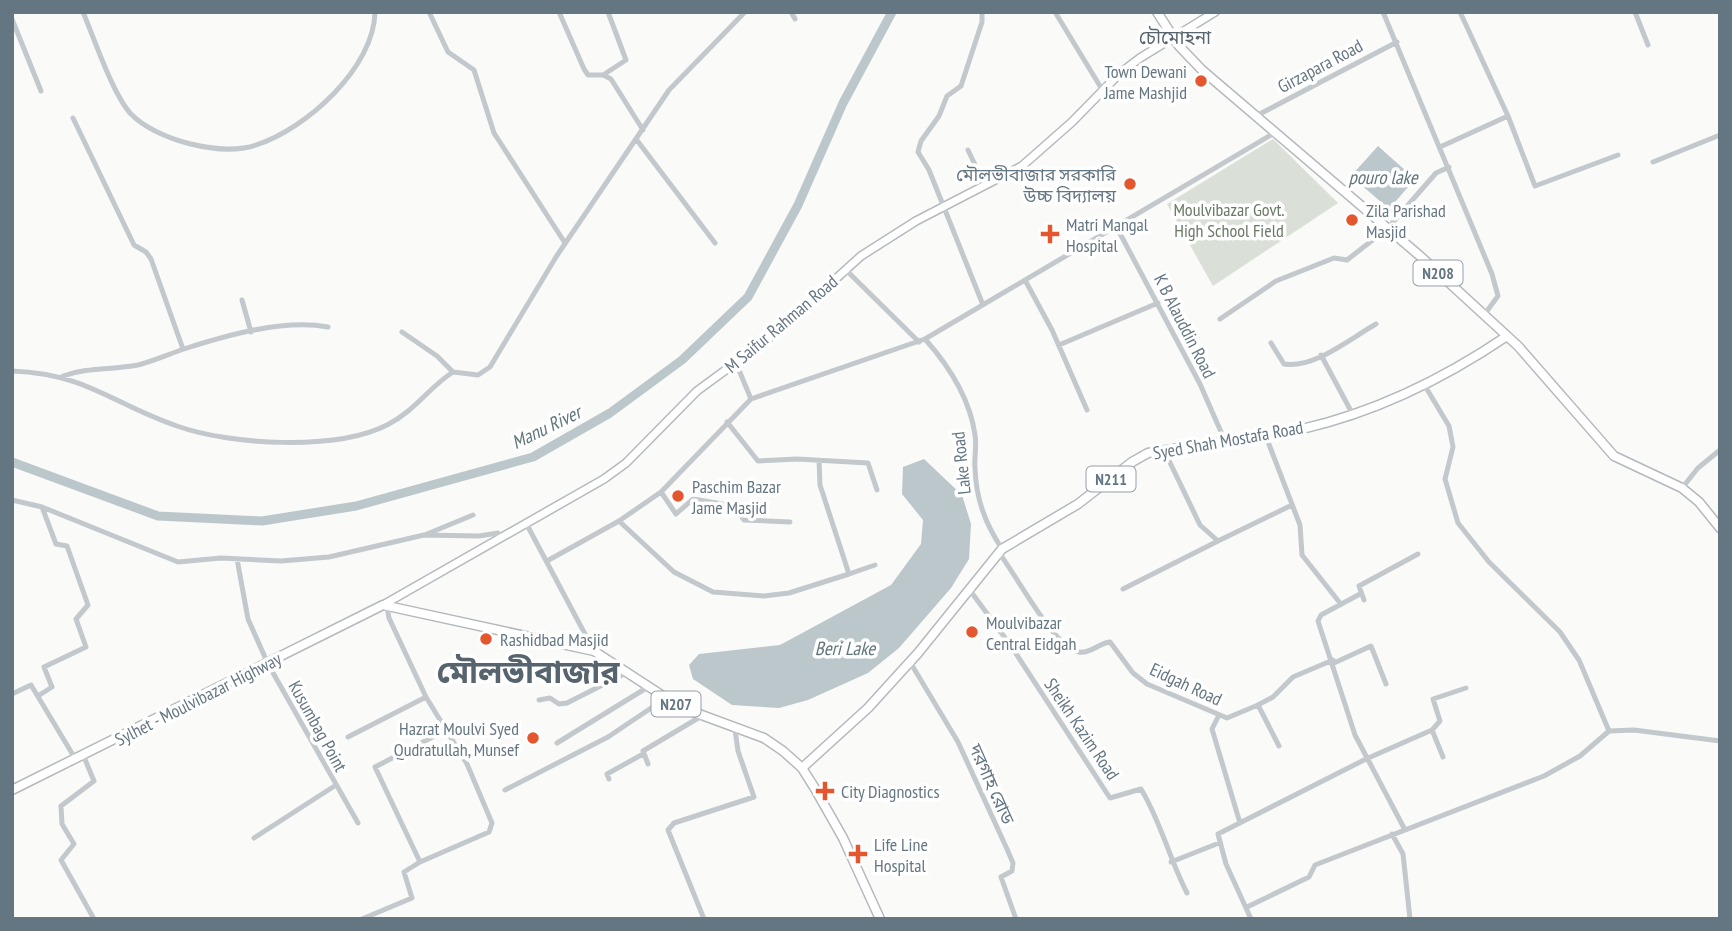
<svg xmlns="http://www.w3.org/2000/svg" width="1732" height="931" viewBox="0 0 1732 931" font-family="'PT Sans Narrow','Noto Sans Bengali',sans-serif">
<style>
.green{fill:#dadfd7}
.water{fill:#bbc7cb}
.lines{fill:none;stroke-linecap:round;stroke-linejoin:round}
.river{stroke:#bbc7cb;stroke-width:9}
.major-casing{stroke:#b5babe;stroke-width:10}
.highway-casing{stroke:#b4b9bd;stroke-width:11}
.minor{stroke:#c3c8cc;stroke-width:5}
.major{stroke:#fff;stroke-width:7}
.highway{stroke:#fff;stroke-width:8}
.poi-dot{fill:#e4572e;stroke:#fff;stroke-width:2.5}
.labels{text-anchor:middle;dominant-baseline:central;stroke-width:7;stroke-linejoin:round;paint-order:stroke}
.shield{fill:#fff;stroke:#939fa8;stroke-width:2}
.shield-label{font-size:16px;font-weight:bold;fill:#657683}
.street-label{font-size:18px;fill:#657683;stroke:#fff}
.poi-label{font-size:18px;fill:#657683;stroke:#fff;text-anchor:start}
.park-label{font-size:18px;fill:#687a64;stroke:#fff}
.neighbourhood-label{font-size:19px;fill:#57646e;stroke:#fff}
.water-label{font-size:19px;font-style:italic;fill:#60757c;stroke:#fff}
.town-label{font-size:32px;font-weight:bold;fill:#57646e;stroke:#fff}
</style>
<rect width="100%" height="100%" fill="#fafaf8"/>
<path class="green" d="M 1273,139 L 1338,203 L 1213,286 L 1167,204 Z"/>
<path class="water" d="M 1378,146 L 1415,179 L 1389,209 L 1351,176 Z
M 924,459 L 962,495 L 971,524 L 969,559 L 951,588 L 899,648 L 868,673 L 808,700 L 779,708 L 732,705 L 693,679 L 689,665 L 699,654 L 780,645 L 891,585 L 921,544 L 923,520 L 902,494 L 903,467 Z"/>
<g class="lines">
<path class="river" d="M 12,462 L 158,516 L 262,521 L 356,506 L 533,457 L 610,413 L 682,360 L 748,297 L 798,205 L 843,103 L 892,12"/>
<defs>
<path id="major" d="M 383,605 L 604,479 L 626,463 L 697,391 L 776,333 L 861,256 L 916,221 L 1022,166 L 1072,122 L 1119,74 L 1140,58 L 1215,12"/>
<path id="highway" d="M 1157,12 L 1179,46 L 1202,70 L 1420,256 L 1518,346 L 1614,456 L 1682,488 L 1699,502 L 1720,528
M 802,768 L 868,708 L 918,653 L 1002,549 L 1078,504 L 1132,462 L 1148,453 C 1199,444 1252,440 1302,429 C 1376,412 1445,378 1507,336
M 12,790 L 383,605 L 594,651 L 680,707 L 764,738 L 783,751 L 802,768 L 814,787 L 843,838 L 880,919"/>
</defs>
<use href="#major" class="major-casing"/>
<use href="#highway" class="highway-casing"/>
<path class="minor" d="M 83,12 C 94,38 113,95 131,114 C 156,140 221,157 256,145 C 306,129 374,68 375,12
M 429,12 L 448,52 L 474,70 L 494,133 L 565,243
M 559,12 L 584,69 L 588,75 L 603,75 L 611,79 L 643,130
M 791,12 L 795,19
M 982,12 L 982,22 L 961,86 L 947,96 L 939,116 L 921,141 L 918,152 L 929,170 L 983,305
M 1055,12 L 1103,91
M 1383,12 L 1492,274 L 1498,296 L 1484,315
M 1460,12 L 1508,116 L 1535,186 L 1618,155
M 1635,12 L 1648,45
M 12,19 L 41,91
M 603,75 L 626,60 L 608,12
M 1256,116 L 1397,42
M 73,118 L 134,245 L 146,252 L 151,259 L 183,349
M 636,139 L 715,243
M 1440,147 L 1508,116
M 968,150 L 985,186
M 1653,162 L 1720,135
M 1116,226 L 1200,384 L 1225,441
M 846,270 L 919,342
M 1025,280 L 1052,330 L 1087,410
M 242,300 L 251,332
M 1220,319 L 1276,281 L 1334,258 L 1347,260 L 1388,228 L 1436,173 L 1449,167
M 402,332 L 437,356 L 453,372
M 925,339 C 949,366 970,399 975,435 C 977,446 974,457 975,468 C 976,499 985,523 1002,549
M 1271,343 L 1284,364 C 1314,369 1351,338 1376,324
M 1059,345 L 1158,303
M 1321,355 L 1352,413
M 736,363 L 751,399
M 12,371 C 88,374 112,404 177,426 C 230,445 336,451 387,425 C 415,411 428,388 453,372 L 478,375 L 490,367 L 556,257 L 669,90 L 745,12
M 63,376 C 88,367 112,370 138,365 C 154,361 169,354 184,349 C 227,335 284,319 328,327
M 1425,386 L 1449,426 L 1453,447 L 1445,479 L 1458,523 L 1489,562 L 1560,632 L 1579,660 L 1609,731 L 1634,730 L 1720,741
M 727,422 L 758,461 L 797,459 L 868,463 L 877,490
M 1265,434 L 1300,525 L 1302,555 L 1340,603
M 1164,450 L 1200,525 L 1218,541 L 1292,505
M 1682,488 L 1698,468 L 1720,450
M 661,492 L 676,514 L 693,499 L 722,504 L 738,511 L 744,520 L 790,522
M 12,500 L 42,507 L 178,562 L 221,558 L 281,561 L 329,557 L 424,535 L 479,536 L 498,533 L 500,538
M 619,521 L 674,572 L 713,592 L 764,596 L 789,593 L 849,574 L 820,485 L 819,460
M 526,523 L 594,651
M 427,534 L 473,515
M 999,553 C 1016,574 1053,647 1079,652 C 1090,654 1099,643 1110,642 L 1133,673 L 1147,684 L 1227,718 L 1258,705 L 1273,697 L 1293,677 L 1333,660
M 237,559 L 248,619 L 268,664 L 358,823
M 547,561 L 619,521 L 661,492 L 751,399 L 925,339 L 1276,132
M 849,574 L 875,565
M 969,589 L 1011,646 L 1110,798 L 1141,789 C 1161,822 1169,858 1187,893
M 1123,589 L 1218,541
M 1360,594 L 1321,615 L 1318,621 L 1355,735 L 1404,828
M 1364,600 L 1359,586 L 1418,554
M 387,607 L 389,618 L 426,697 L 467,764 L 492,823 L 489,832 L 420,862 L 375,767 L 446,730
M 910,662 L 958,742 L 1007,849 L 1013,863 L 1012,871 L 1001,877 L 1016,919
M 1334,663 L 1371,646 L 1386,684
M 12,694 L 31,685 L 76,760
M 38,696 L 52,687 L 44,667 L 86,647 L 76,619 L 88,605 L 67,546 L 56,544 L 42,507
M 539,700 L 550,698 L 559,704 L 567,703 L 626,673
M 1258,705 L 1279,746
M 1219,715 L 1212,729 L 1240,823
M 1432,730 L 1443,757
M 348,737 L 426,697
M 557,743 L 648,687
M 84,757 L 94,781 L 61,806 L 62,824 L 74,844 L 61,860 L 94,919
M 648,764 L 643,751 L 700,717
M 609,779 L 607,774 L 643,754
M 505,790 L 608,737 L 666,698
M 1392,834 L 1403,854 L 1410,919
M 254,838 L 336,785
M 1171,862 L 1219,843
M 1247,907 L 1309,877 L 1315,865 L 1544,776 L 1580,756 L 1609,731
M 362,919 L 412,898 L 404,872 L 420,862
M 704,919 L 668,830 L 674,823 L 754,797 L 738,751 L 735,730
M 1251,919 L 1226,864 L 1218,834 L 1366,759 L 1432,730 L 1440,721 L 1433,699 L 1466,688"/>
<use href="#major" class="major"/>
<use href="#highway" class="highway"/>
</g>
<g class="poi-dot">
<circle cx="1201" cy="81" r="7"/>
<circle cx="1130" cy="184" r="7"/>
<circle cx="1352" cy="220" r="7"/>
<path d="M1046.5 223.5h7v7h7v7h-7v7h-7v-7h-7v-7h7z"/>
<circle cx="678" cy="496" r="7"/>
<circle cx="972" cy="632" r="7"/>
<circle cx="486" cy="639" r="7"/>
<circle cx="533" cy="738" r="7"/>
<path d="M821.5 780.5h7v7h7v7h-7v7h-7v-7h-7v-7h7z"/>
<path d="M854.5 843.5h7v7h7v7h-7v7h-7v-7h-7v-7h7z"/>
</g>
<g class="labels">
<g class="shield">
<rect x="1413.5" y="260.5" width="49" height="25" rx="5"/>
<rect x="1086.5" y="466.5" width="49" height="25" rx="5"/>
<rect x="651.5" y="691.5" width="49" height="25" rx="5"/>
</g>
<g class="shield-label">
<text x="1438" y="273">N208</text>
<text x="1111" y="479">N211</text>
<text x="676" y="704">N207</text>
</g>
<g class="street-label">
<text transform="translate(1320 66) rotate(-28)">Girzapara Road</text>
<text transform="translate(781 324) rotate(-40)">M Saifur Rahman Road</text>
<text transform="translate(1185 326) rotate(63)">K B Alauddin Road</text>
<text transform="translate(1228 440) rotate(-10)">Syed Shah Mostafa Road</text>
<text transform="translate(961 463) rotate(-96)">Lake Road</text>
<text transform="translate(1186 684) rotate(25)">Eidgah Road</text>
<text transform="translate(198 699) rotate(-27)">Sylhet - Moulvibazar Highway</text>
<text transform="translate(318 726) rotate(61)">Kusumbag Point</text>
<text transform="translate(1082 729) rotate(56)">Sheikh Kazim Road</text>
<text transform="translate(992 784) rotate(66)">দরগাহ রোড</text>
</g>
<g class="poi-label">
<text x="1187" y="71" text-anchor="end">Town Dewani<tspan x="1187" dy="21">Jame Mashjid</tspan></text>
<text x="1116" y="174" text-anchor="end">মৌলভীবাজার সরকারি<tspan x="1116" dy="21">উচ্চ বিদ্যালয়</tspan></text>
<text x="1366" y="210">Zila Parishad<tspan x="1366" dy="21">Masjid</tspan></text>
<text x="1066" y="224">Matri Mangal<tspan x="1066" dy="21">Hospital</tspan></text>
<text x="692" y="486">Paschim Bazar<tspan x="692" dy="21">Jame Masjid</tspan></text>
<text x="986" y="622">Moulvibazar<tspan x="986" dy="21">Central Eidgah</tspan></text>
<text x="500" y="639">Rashidbad Masjid</text>
<text x="519" y="728" text-anchor="end">Hazrat Moulvi Syed<tspan x="519" dy="21">Qudratullah, Munsef</tspan></text>
<text x="841" y="791">City Diagnostics</text>
<text x="874" y="844">Life Line<tspan x="874" dy="21">Hospital</tspan></text>
</g>
<g class="park-label">
<text x="1229" y="209">Moulvibazar Govt.<tspan x="1229" dy="21">High School Field</tspan></text>
</g>
<g class="neighbourhood-label">
<text x="1175" y="37">চৌমোহনা</text>
</g>
<g class="water-label">
<text x="1383" y="177">pouro lake</text>
<text transform="translate(546 427) rotate(-26)">Manu River</text>
<text x="845" y="648">Beri Lake</text>
</g>
<g class="town-label">
<text x="528" y="671">মৌলভীবাজার</text>
</g>
</g>
<rect width="1732" height="931" fill="none" stroke="#657683" stroke-width="28"/>
</svg>
